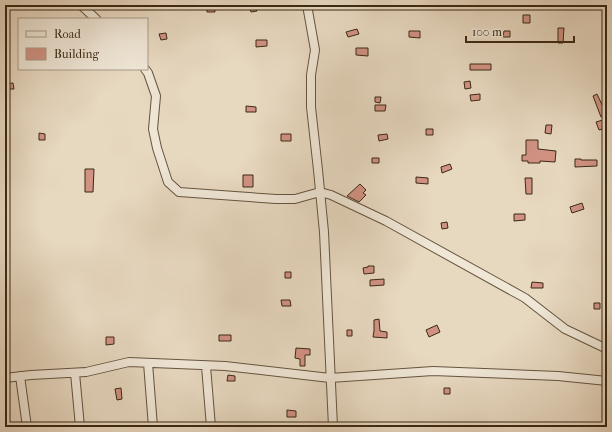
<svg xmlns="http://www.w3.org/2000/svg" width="612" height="432" viewBox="0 0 612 432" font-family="'IM FELL French Canon',serif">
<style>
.building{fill:#d19283;stroke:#3b2814}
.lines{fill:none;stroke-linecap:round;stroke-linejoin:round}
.minor-casing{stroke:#66543f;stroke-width:10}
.minor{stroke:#efe6d6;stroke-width:8}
</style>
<rect width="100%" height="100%" fill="#e7d8c0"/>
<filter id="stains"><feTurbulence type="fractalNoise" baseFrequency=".005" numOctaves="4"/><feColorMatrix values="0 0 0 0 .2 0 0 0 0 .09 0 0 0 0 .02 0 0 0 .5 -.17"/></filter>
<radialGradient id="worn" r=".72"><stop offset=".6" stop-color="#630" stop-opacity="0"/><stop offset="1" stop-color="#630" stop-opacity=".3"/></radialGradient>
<path class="building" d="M 207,5 L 214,5 L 215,12 L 207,12 Z
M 255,5 L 257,11 L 251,12 L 249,7 Z
M 523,15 L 530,15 L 530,23 L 523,23 Z
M 558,28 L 564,28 L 563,43 L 558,43 Z
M 357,29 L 359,34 L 348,37 L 346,32 Z
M 409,31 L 420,31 L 420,38 L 409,37 Z
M 504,31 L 510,31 L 510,37 L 503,37 Z
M 166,33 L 167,39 L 161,40 L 159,34 Z
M 256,40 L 267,40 L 267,46 L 256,47 Z
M 356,48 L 368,48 L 368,56 L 356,55 Z
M 470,64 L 491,64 L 491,70 L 470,70 Z
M 470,81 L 471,88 L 465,89 L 464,82 Z
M 13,83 L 14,89 L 5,89 L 5,84 Z
M 480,94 L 480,100 L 471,101 L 470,95 Z
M 597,94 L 604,109 L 607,108 L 607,115 L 601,117 L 593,96 Z
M 375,97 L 381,97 L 380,103 L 375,102 Z
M 375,105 L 386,105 L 385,111 L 375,111 Z
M 246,106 L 256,107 L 256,112 L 246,112 Z
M 603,120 L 606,128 L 599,130 L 596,122 Z
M 546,125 L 552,125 L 551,134 L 545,133 Z
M 426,129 L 433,129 L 433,135 L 426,135 Z
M 39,133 L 45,134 L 45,140 L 39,140 Z
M 281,134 L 291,134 L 291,141 L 281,141 Z
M 387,134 L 388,139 L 379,141 L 378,135 Z
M 526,140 L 538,140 L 538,149 L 556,151 L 555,162 L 540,161 L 540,163 L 528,163 L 528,161 L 522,161 L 522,155 L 526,155 Z
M 372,158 L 379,158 L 379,163 L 372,163 Z
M 575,159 L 581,159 L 581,160 L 597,160 L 597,166 L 575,167 Z
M 450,164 L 452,169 L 442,173 L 441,167 Z
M 85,169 L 94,169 L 93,192 L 85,192 Z
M 243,175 L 253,175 L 253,187 L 243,187 Z
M 416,177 L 428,178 L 428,184 L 416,183 Z
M 525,178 L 532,178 L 532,194 L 526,194 Z
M 360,184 L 366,190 L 363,193 L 366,195 L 359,202 L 347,196 Z
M 582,203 L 584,209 L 572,213 L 570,207 Z
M 514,214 L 525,214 L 525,220 L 514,221 Z
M 447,222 L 448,228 L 442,229 L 441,223 Z
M 368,266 L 374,266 L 374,273 L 364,274 L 363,268 L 368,267 Z
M 285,272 L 291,272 L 291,278 L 285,278 Z
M 384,279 L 384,285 L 370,286 L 370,280 Z
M 532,282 L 543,283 L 543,288 L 531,288 Z
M 281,300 L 290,300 L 291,306 L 282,306 Z
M 594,303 L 600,303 L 600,309 L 594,309 Z
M 379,319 L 380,331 L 387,332 L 387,338 L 373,337 L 374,331 L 374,320 Z
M 437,325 L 440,332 L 429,337 L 426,330 Z
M 347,330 L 352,330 L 352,336 L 347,336 Z
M 219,335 L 231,335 L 231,341 L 219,341 Z
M 106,337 L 114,337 L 114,344 L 106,345 Z
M 296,348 L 310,349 L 310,355 L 305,355 L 305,366 L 300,366 L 300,359 L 295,358 Z
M 228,375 L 235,376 L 235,381 L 227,381 Z
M 121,388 L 122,399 L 117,400 L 115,389 Z
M 444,388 L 450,388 L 450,394 L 444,394 Z
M 287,410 L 296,411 L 296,417 L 287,417 Z"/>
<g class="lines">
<defs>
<path id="minor" d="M 81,5 L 96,19
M 307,5 L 315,50 L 311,75 L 311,107 L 318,170 L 324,232 L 333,427
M 145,69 L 148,73 L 156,96 L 153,129 L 157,148 L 168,182 L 179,192 L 276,199 L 295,199 L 320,192 L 331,195 L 386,221 L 525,298 L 565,329 L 607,349
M 148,363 L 153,427
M 206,366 L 211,427
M 75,373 L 80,427
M 20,376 L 27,427
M 5,378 L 31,375 L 86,372 L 129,362 L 225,366 L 330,378 L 433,371 L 558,376 L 607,381"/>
</defs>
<use href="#minor" class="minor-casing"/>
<use href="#minor" class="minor"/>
</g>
<rect width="612" height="432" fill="none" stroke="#e7d8c0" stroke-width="20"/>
<rect x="6" y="6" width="600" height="420" fill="none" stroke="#3b2814" stroke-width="2"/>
<rect x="10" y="10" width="592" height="412" fill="none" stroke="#3b2814"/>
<rect x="18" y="18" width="130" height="52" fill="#efe6d6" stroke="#a79a88"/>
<rect x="26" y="31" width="20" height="6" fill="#efe6d6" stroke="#a79a88"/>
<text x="54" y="38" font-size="12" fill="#3b2814">Road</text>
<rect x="26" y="48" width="20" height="12" fill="#d19283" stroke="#a79a88"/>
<text x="54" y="58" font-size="12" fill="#3b2814">Building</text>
<path d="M466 36v6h108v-6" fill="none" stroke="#3b2814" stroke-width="2"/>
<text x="472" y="36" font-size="12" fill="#3b2814" stroke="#efe6d6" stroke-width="3" paint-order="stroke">100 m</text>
<rect width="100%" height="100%" filter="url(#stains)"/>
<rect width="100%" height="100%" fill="url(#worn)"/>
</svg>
